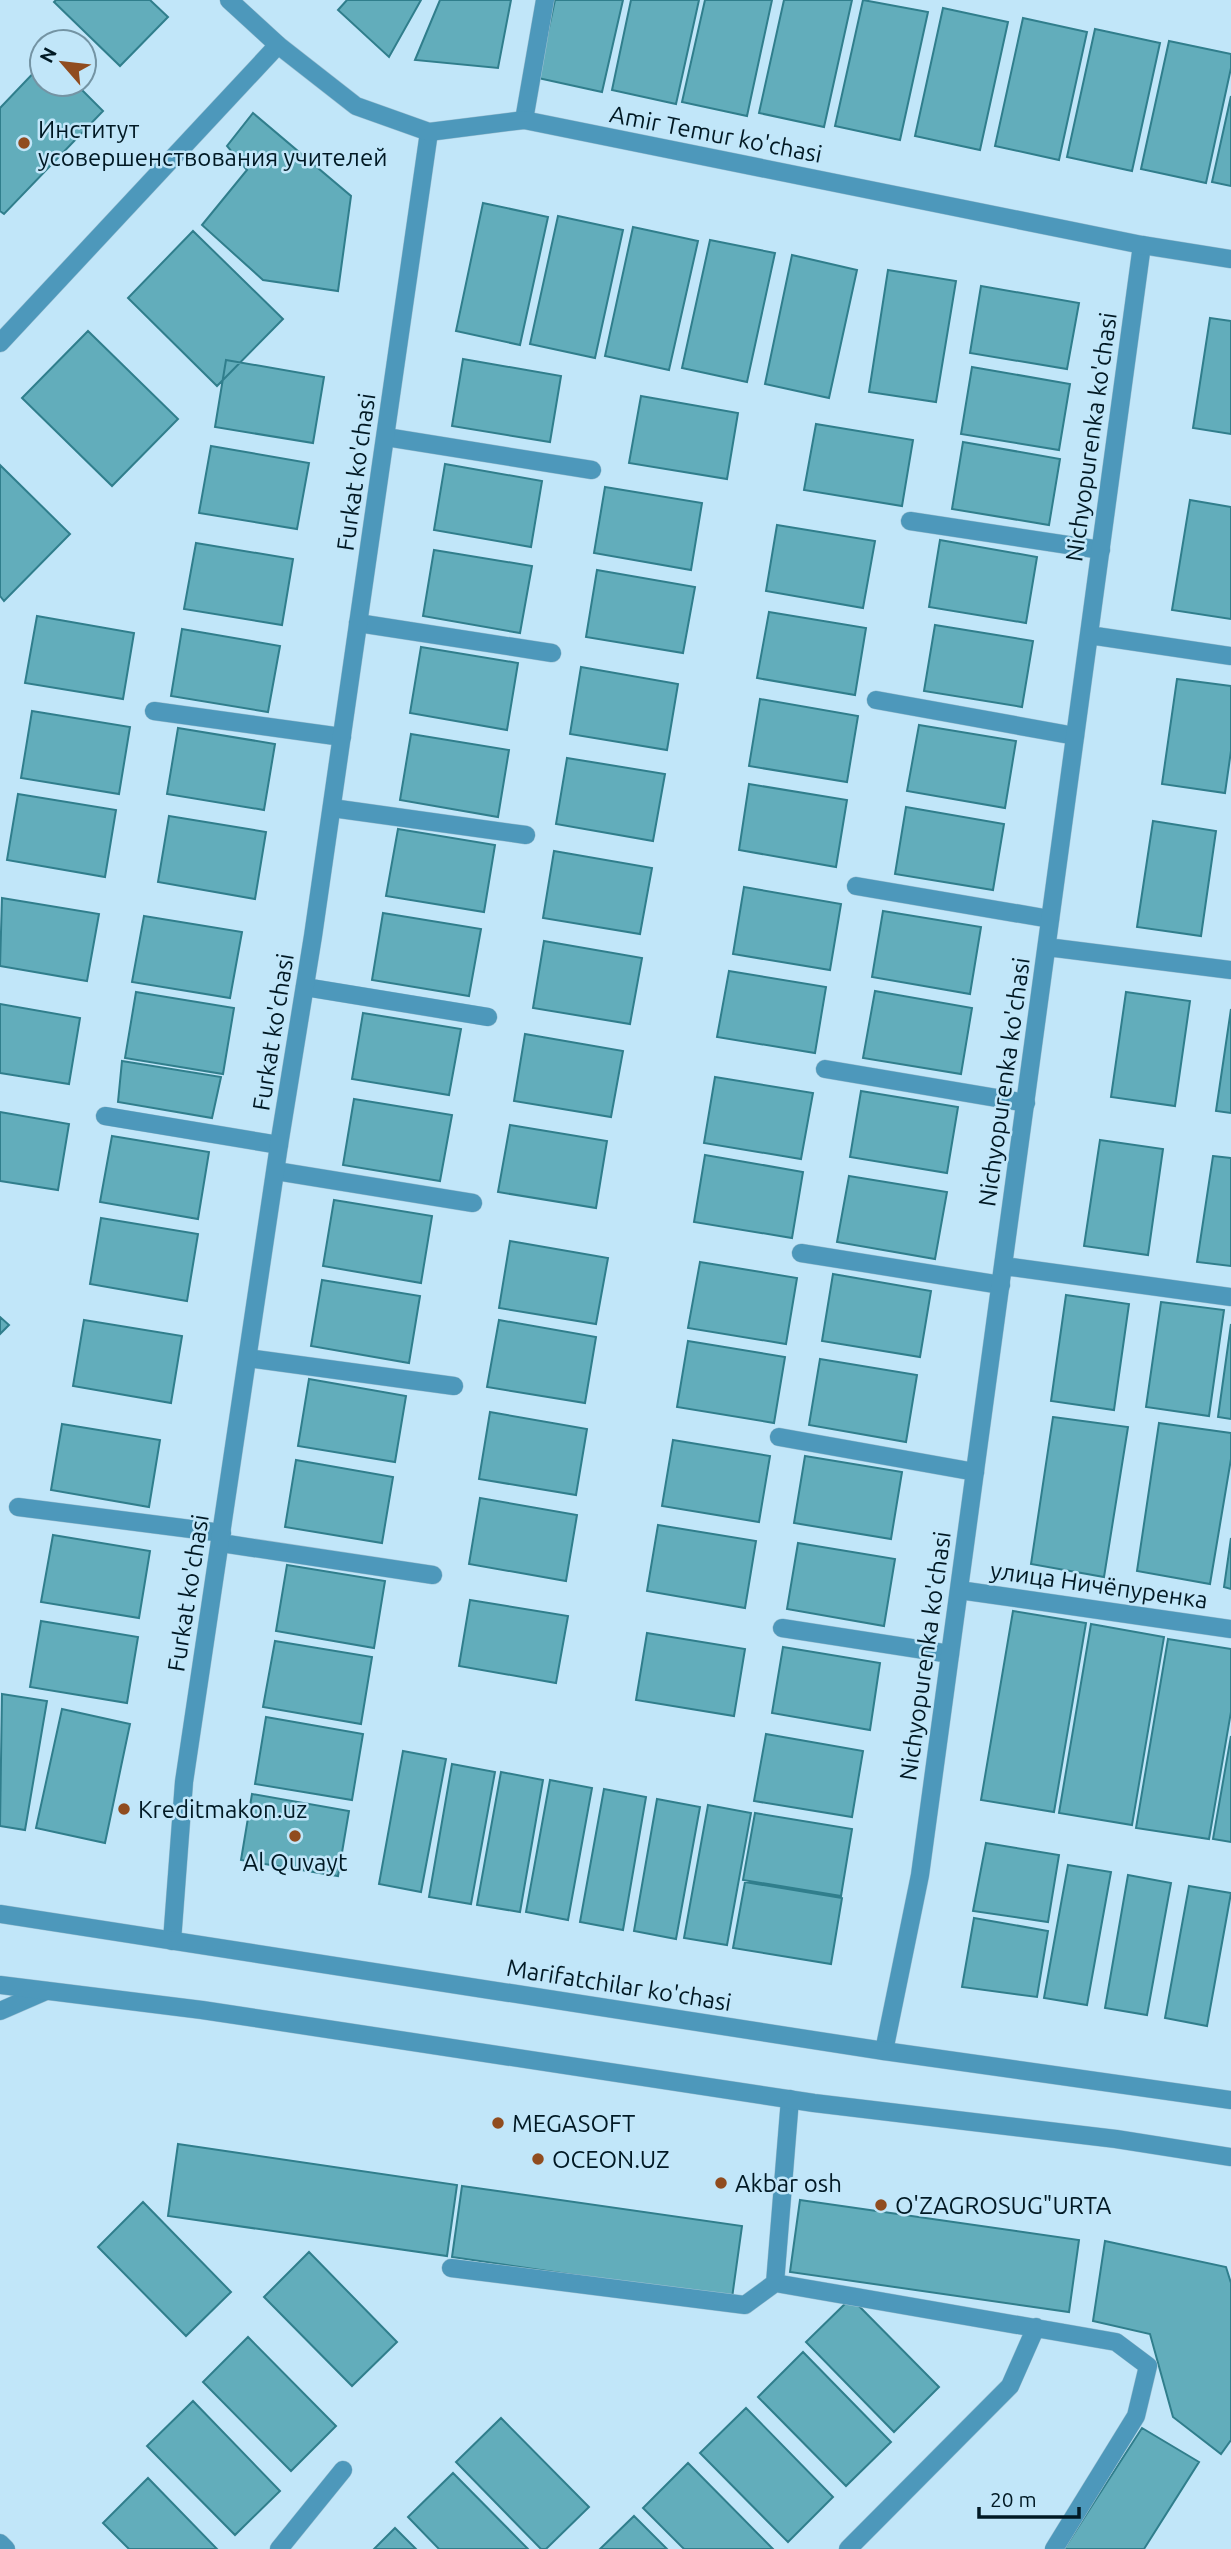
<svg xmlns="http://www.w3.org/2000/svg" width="1231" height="2549" viewBox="0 0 1231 2549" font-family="Ubuntu,sans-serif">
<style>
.building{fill:#62adbb;stroke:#307e8c;stroke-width:2}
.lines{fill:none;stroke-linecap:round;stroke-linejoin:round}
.service-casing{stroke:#9ec1d3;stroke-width:19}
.minor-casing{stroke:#9ec1d3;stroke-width:19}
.tertiary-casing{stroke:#9ec1d3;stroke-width:19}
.service{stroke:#4d98bb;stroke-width:18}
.minor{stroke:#4d98bb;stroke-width:18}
.tertiary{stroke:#4d98bb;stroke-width:18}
.poi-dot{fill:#904c1f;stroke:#c1e6f9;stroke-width:2.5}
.labels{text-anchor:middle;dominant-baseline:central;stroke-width:5;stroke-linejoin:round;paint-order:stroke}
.poi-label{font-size:24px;fill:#011924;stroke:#c1e6f9;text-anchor:start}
.street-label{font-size:24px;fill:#011924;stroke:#c1e6f9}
</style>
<rect width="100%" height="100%" fill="#c1e6f9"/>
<path class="building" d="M 56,0 L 150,0 L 168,17 L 120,66 L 54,2 Z
M 347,0 L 421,0 L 389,57 L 338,10 Z
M 440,0 L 511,0 L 498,68 L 415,60 Z
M 555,0 L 623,0 L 602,92 L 538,78 Z
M 631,0 L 699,0 L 676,104 L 612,90 Z
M 705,0 L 772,0 L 747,116 L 682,102 Z
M 784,0 L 852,0 L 824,127 L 759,113 Z
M 863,0 L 928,12 L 900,140 L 835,126 Z
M 943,8 L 1008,22 L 980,150 L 915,136 Z
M 1023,18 L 1087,32 L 1059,160 L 995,146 Z
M 1095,29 L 1160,43 L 1132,171 L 1067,157 Z
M 1169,41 L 1231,54 L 1231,68 L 1206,183 L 1141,169 Z
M 42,64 L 42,84 L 76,84 L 103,111 L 4,214 L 0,211 L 0,108 Z
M 1231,96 L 1231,186 L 1212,182 Z
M 253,113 L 351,196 L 338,291 L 263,280 L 202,225 L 247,170 L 227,146 Z
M 483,203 L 548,217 L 520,345 L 456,331 Z
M 558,216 L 623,230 L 595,358 L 530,344 Z
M 633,227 L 698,241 L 669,370 L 605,356 Z
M 193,231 L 283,319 L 217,386 L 128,298 Z
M 710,240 L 775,253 L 747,382 L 682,368 Z
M 792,255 L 857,270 L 829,398 L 765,384 Z
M 888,270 L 956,281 L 936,402 L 869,392 Z
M 981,286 L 1079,303 L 1067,369 L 970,353 Z
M 1210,318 L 1231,321 L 1231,434 L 1193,428 Z
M 88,331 L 178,419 L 112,486 L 22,398 Z
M 463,359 L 561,376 L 550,442 L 452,426 Z
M 226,360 L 324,377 L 313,443 L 215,427 Z
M 972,367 L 1070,384 L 1059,450 L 961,434 Z
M 641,396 L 738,413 L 727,479 L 629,463 Z
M 816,424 L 913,440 L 902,506 L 804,490 Z
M 963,442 L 1060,459 L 1049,525 L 952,509 Z
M 211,446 L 309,463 L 297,529 L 199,513 Z
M 445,464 L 542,481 L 531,547 L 434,530 Z
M 0,465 L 70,534 L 4,601 L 0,596 Z
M 605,487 L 702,503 L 691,570 L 594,553 Z
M 1190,500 L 1231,507 L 1231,619 L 1172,610 Z
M 777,525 L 875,541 L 863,608 L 766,591 Z
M 940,540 L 1037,557 L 1026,623 L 929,607 Z
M 196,543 L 293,559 L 282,625 L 184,609 Z
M 434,550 L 532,566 L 520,633 L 423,616 Z
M 597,570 L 695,587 L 683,653 L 586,637 Z
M 769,612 L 866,628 L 855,695 L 757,678 Z
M 37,616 L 134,633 L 123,699 L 25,683 Z
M 935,625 L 1033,641 L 1022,707 L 924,691 Z
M 182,629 L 280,646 L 268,712 L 171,696 Z
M 421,647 L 518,663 L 507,730 L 410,713 Z
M 581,667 L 678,684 L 667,750 L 570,734 Z
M 1177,679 L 1231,686 L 1231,751 L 1225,793 L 1162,784 Z
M 760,699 L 858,716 L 847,782 L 749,766 Z
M 32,711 L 130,727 L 119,794 L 21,778 Z
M 919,725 L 1016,741 L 1005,808 L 907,791 Z
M 178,728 L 275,744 L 264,810 L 167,794 Z
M 411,734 L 509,750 L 498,817 L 400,800 Z
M 567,758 L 665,774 L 653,841 L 556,824 Z
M 749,784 L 847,800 L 836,867 L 739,850 Z
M 18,794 L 116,810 L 105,877 L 7,860 Z
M 906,807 L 1004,824 L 993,890 L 895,874 Z
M 169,816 L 266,832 L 255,899 L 158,882 Z
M 1153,821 L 1216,831 L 1201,936 L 1137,927 Z
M 398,829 L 495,845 L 484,912 L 386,896 Z
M 554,851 L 652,868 L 640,934 L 543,918 Z
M 744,887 L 841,904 L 830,970 L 733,954 Z
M 2,898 L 99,914 L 87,981 L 0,966 Z
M 883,911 L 981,927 L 970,994 L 872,977 Z
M 383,913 L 481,929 L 469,996 L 372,980 Z
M 144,916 L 242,932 L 230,998 L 132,982 Z
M 544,941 L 642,958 L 630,1024 L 533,1008 Z
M 729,971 L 826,987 L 815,1053 L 717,1037 Z
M 875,991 L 972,1008 L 961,1074 L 863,1058 Z
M 136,992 L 234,1008 L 223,1074 L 125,1058 Z
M 1126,992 L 1190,1001 L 1175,1106 L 1111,1097 Z
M 0,1004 L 80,1018 L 69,1084 L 0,1073 Z
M 1231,1009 L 1231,1113 L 1216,1111 Z
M 363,1013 L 461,1029 L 449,1095 L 352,1079 Z
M 525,1034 L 623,1051 L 611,1117 L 514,1101 Z
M 122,1061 L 221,1077 L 212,1118 L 118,1102 Z
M 715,1077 L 813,1093 L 801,1159 L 704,1143 Z
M 861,1091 L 958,1107 L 947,1173 L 850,1157 Z
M 354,1099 L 452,1115 L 440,1181 L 343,1165 Z
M 0,1112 L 69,1124 L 58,1190 L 0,1181 Z
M 510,1125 L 607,1141 L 596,1208 L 498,1192 Z
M 112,1136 L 209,1152 L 198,1219 L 100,1202 Z
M 1100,1140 L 1163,1149 L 1148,1255 L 1084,1246 Z
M 705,1155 L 803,1172 L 792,1238 L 694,1222 Z
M 1213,1156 L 1231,1158 L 1231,1266 L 1197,1262 Z
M 849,1176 L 947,1192 L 935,1259 L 837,1242 Z
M 334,1200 L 432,1216 L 421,1283 L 323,1266 Z
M 101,1218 L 198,1234 L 187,1301 L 90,1284 Z
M 510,1241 L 608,1258 L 596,1324 L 499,1308 Z
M 700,1262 L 797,1278 L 786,1344 L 688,1328 Z
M 833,1274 L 931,1291 L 920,1357 L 822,1341 Z
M 322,1280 L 420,1296 L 409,1363 L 311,1346 Z
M 1066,1295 L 1129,1304 L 1114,1410 L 1051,1401 Z
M 1161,1302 L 1224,1310 L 1209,1416 L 1146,1407 Z
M 0,1317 L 9,1325 L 0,1334 Z
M 84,1320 L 182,1336 L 171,1403 L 73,1386 Z
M 499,1320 L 596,1337 L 585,1403 L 487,1387 Z
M 1231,1324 L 1231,1419 L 1218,1417 Z
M 688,1341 L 785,1357 L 774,1423 L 677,1407 Z
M 820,1359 L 917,1375 L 906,1442 L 809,1425 Z
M 309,1379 L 406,1396 L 395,1462 L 298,1446 Z
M 490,1412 L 587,1429 L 576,1495 L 479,1479 Z
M 1053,1417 L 1128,1427 L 1104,1577 L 1031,1564 Z
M 1159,1423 L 1231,1433 L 1231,1459 L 1210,1584 L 1137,1571 Z
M 62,1424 L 160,1440 L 149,1507 L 51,1490 Z
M 673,1440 L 770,1456 L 759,1522 L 662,1506 Z
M 805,1456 L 902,1472 L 891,1539 L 794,1523 Z
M 296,1460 L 393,1477 L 382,1543 L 285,1527 Z
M 480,1498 L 577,1515 L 566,1581 L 469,1564 Z
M 658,1525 L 756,1541 L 745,1608 L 647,1591 Z
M 53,1535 L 150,1551 L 139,1618 L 41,1602 Z
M 1231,1538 L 1231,1589 L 1224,1587 Z
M 798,1543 L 895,1559 L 884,1626 L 787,1609 Z
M 287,1565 L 385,1581 L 374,1648 L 276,1631 Z
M 470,1600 L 568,1616 L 556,1683 L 459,1666 Z
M 1013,1611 L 1086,1623 L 1054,1812 L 981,1800 Z
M 41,1621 L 138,1637 L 127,1703 L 30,1687 Z
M 1091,1624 L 1164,1637 L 1132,1825 L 1059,1813 Z
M 647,1633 L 745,1649 L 734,1716 L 636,1700 Z
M 1168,1639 L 1231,1649 L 1231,1712 L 1209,1839 L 1136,1828 Z
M 275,1641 L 372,1657 L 361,1724 L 263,1707 Z
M 783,1647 L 880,1663 L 870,1730 L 772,1713 Z
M 2,1694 L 47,1701 L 25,1830 L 0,1826 Z
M 62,1709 L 130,1724 L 105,1843 L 36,1828 Z
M 266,1717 L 363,1734 L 352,1800 L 255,1784 Z
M 766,1734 L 863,1751 L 852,1817 L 754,1801 Z
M 1231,1736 L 1231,1842 L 1213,1839 Z
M 403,1751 L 446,1759 L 421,1892 L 379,1884 Z
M 452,1764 L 495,1772 L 471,1904 L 429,1897 Z
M 501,1772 L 543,1780 L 520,1912 L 477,1905 Z
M 550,1780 L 592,1788 L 568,1920 L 526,1912 Z
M 604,1789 L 646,1797 L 623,1930 L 580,1922 Z
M 252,1794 L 349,1811 L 338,1876 L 241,1860 Z
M 657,1799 L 700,1807 L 676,1939 L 634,1931 Z
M 708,1805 L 751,1813 L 727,1945 L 684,1938 Z
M 755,1813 L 852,1829 L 841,1896 L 743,1880 Z
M 986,1843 L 1059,1855 L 1048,1922 L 973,1911 Z
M 1068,1865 L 1111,1872 L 1087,2005 L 1044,1998 Z
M 1128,1875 L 1171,1883 L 1147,2015 L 1105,2008 Z
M 745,1882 L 842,1898 L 831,1964 L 733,1948 Z
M 1189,1886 L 1231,1893 L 1207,2026 L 1165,2018 Z
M 974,1918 L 1048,1931 L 1037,1997 L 962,1987 Z
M 178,2144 L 457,2185 L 447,2256 L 168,2216 Z
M 462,2186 L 742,2226 L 732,2298 L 452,2257 Z
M 800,2200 L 1079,2240 L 1069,2312 L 790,2272 Z
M 143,2202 L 231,2292 L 186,2336 L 98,2247 Z
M 1105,2241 L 1226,2267 L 1231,2283 L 1231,2440 L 1221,2454 L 1173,2417 L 1150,2334 L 1093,2321 Z
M 309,2252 L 397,2342 L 352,2386 L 264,2297 Z
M 851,2298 L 939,2387 L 894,2432 L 806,2342 Z
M 248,2337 L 336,2426 L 291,2471 L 203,2382 Z
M 803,2352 L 891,2442 L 846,2486 L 758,2397 Z
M 193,2401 L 280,2491 L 235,2535 L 147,2446 Z
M 746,2408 L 833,2497 L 788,2542 L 700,2453 Z
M 501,2418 L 589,2507 L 546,2549 L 541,2549 L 456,2462 Z
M 1142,2428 L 1199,2462 L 1144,2549 L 1064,2549 Z
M 688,2463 L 773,2549 L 684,2549 L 643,2508 Z
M 453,2473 L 528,2549 L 439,2549 L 408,2517 Z
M 148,2478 L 217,2549 L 129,2549 L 103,2523 Z
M 634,2516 L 667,2549 L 600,2549 Z
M 395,2528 L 416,2549 L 374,2549 Z"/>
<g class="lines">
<defs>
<path id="service" d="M 524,120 L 545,0
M 386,437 L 592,470
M 910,521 L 1101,550
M 358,623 L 552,653
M 876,700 L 1075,736
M 154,711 L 342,737
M 332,808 L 526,835
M 856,886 L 1050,919
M 305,987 L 488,1017
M 825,1069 L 1026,1103
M 105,1116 L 279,1145
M 276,1171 L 473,1203
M 801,1253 L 1001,1285
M 248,1358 L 454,1386
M 779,1437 L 975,1472
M 18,1507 L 222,1533
M 221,1543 L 433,1575
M 782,1628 L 950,1654"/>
<path id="minor" d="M 0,343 L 278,45
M 1089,635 L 1231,656
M 1047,947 L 1231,970
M 1004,1266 L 1231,1297
M 959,1590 L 1231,1629
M 172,1941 L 184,1782 L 279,1145 L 313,936 L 429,132
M 0,2011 L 46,1991
M 884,2051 L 920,1875 L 1142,245
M 790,2099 L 775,2283 L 1116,2342 L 1148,2366 L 1136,2416 L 1054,2549
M 451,2268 L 745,2305 L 775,2283
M 0,2543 L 6,2549
M 279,2549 L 343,2470
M 848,2549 L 1010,2386 L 1036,2327"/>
<path id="tertiary" d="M 229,0 L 278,45 L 356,106 L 429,132 L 524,120 L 1142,245 L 1231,259
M 0,1914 L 884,2051 L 1231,2100
M 0,1985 L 202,2010 L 814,2103 L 1116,2139 L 1231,2157"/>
</defs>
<use href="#service" class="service-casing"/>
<use href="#minor" class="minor-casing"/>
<use href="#tertiary" class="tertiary-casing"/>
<use href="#service" class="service"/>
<use href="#minor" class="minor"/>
<use href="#tertiary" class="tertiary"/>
</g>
<g class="poi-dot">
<circle cx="24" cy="143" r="7"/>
<circle cx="124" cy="1809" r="7"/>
<circle cx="295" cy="1836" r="7"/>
<circle cx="498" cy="2123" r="7"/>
<circle cx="538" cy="2159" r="7"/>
<circle cx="721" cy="2183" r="7"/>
<circle cx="881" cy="2205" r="7"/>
</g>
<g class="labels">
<g class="poi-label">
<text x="38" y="129">Институт<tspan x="38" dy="28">усовершенствования учителей</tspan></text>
<text x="138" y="1809">Kreditmakon.uz</text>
<text x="295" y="1862" text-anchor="middle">Al Quvayt</text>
<text x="512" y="2123">MEGASOFT</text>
<text x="552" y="2159">OCEON.UZ</text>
<text x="735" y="2183">Akbar osh</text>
<text x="895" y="2205">O'ZAGROSUG"URTA</text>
</g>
<g class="street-label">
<text transform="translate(716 134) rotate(11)">Amir Temur ko'chasi</text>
<text transform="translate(1091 437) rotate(-82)">Nichyopurenka ko'chasi</text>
<text transform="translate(356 472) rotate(-82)">Furkat ko'chasi</text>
<text transform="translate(273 1032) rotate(-81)">Furkat ko'chasi</text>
<text transform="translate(1004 1082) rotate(-82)">Nichyopurenka ko'chasi</text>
<text transform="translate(1099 1585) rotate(8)">улица Ничёпуренка</text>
<text transform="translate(188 1593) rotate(-81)">Furkat ko'chasi</text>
<text transform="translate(925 1656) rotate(-82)">Nichyopurenka ko'chasi</text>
<text transform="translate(619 1985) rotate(9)">Marifatchilar ko'chasi</text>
</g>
</g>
<g transform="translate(63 63) rotate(298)"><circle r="33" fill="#c1e6f9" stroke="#7494a4" stroke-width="2"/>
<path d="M0-5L12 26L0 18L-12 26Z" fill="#904c1f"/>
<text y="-10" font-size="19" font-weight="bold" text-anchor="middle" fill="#011924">N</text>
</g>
<path d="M979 2507v10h100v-10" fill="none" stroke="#011924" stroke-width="3.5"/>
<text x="990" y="2507" font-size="21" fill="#011924" stroke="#c1e6f9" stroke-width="5" paint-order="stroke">20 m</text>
</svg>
